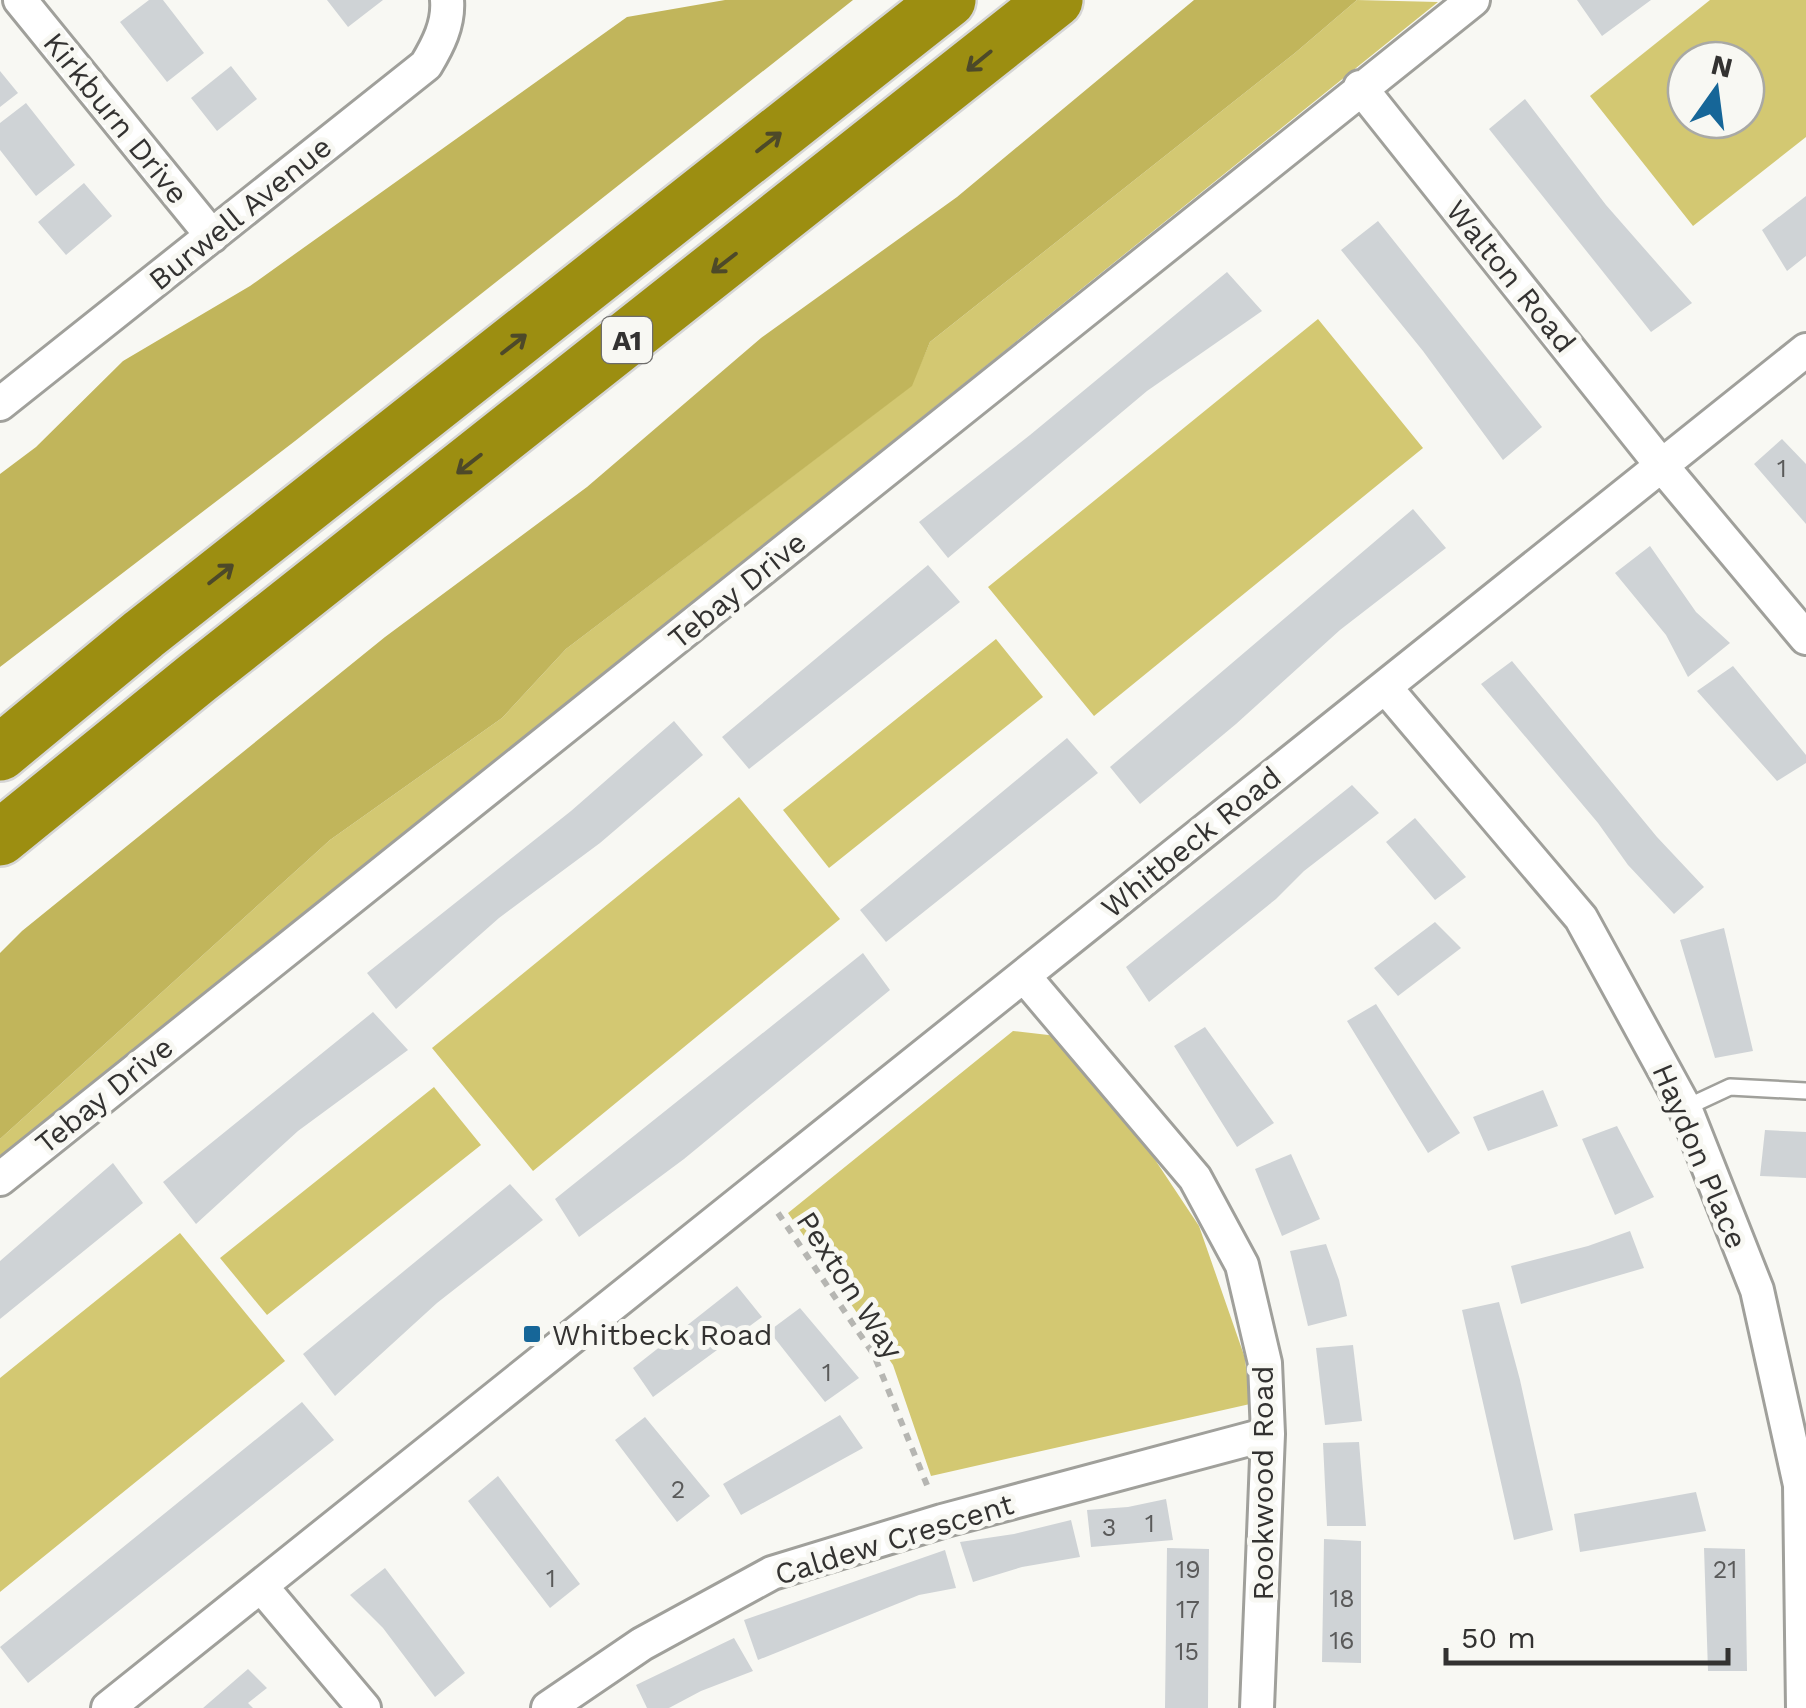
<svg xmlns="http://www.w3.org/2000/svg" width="1806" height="1708" viewBox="0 0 1806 1708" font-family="'Work Sans',sans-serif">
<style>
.green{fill:#d3c872;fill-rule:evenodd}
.forest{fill:#c1b55b}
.building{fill:#cfd3d6}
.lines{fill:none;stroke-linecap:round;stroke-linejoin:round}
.lane-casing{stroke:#a0a09b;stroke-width:20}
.street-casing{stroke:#a0a09b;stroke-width:38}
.highway-casing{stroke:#d6d6d6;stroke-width:60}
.path{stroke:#b6b6b2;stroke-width:6;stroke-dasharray:8 8;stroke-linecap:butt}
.lane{stroke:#fff;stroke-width:15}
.street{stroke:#fff;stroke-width:32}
.highway{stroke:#9c8e11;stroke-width:55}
.oneway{stroke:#4d4929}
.poi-dot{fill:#166698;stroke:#f8f8f3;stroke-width:4}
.labels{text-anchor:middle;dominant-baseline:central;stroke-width:10;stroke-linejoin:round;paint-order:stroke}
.number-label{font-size:25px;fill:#5a5a5a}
.shield{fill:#f8f8f3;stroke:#6e6d6b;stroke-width:2.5}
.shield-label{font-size:28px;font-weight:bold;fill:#333231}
.street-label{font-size:30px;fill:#333231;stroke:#f8f8f3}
.poi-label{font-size:30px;fill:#333231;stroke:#f8f8f3;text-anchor:start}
</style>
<rect width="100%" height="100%" fill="#f8f8f3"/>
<path class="green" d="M 1357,0 L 1438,2 L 0,1159 L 0,1139 L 330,840 L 502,718 L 566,649 L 911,386 L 930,342 L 1295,53 Z
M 1710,0 L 1806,0 L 1806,137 L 1693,226 L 1590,96 ZM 1686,60 L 1746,60 L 1746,120 L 1686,120 Z
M 1318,319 L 1423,448 L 1094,716 L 988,587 Z
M 996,639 L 1043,697 L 829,868 L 783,810 Z
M 739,797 L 840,919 L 533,1171 L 432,1048 Z
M 1013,1031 L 1057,1036 L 1130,1122 L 1199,1226 L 1245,1358 L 1250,1404 L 931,1476 L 893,1365 L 788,1213 Z
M 434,1087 L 481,1145 L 267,1315 L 220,1258 Z
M 180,1233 L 285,1361 L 0,1592 L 0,1378 Z"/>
<path class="forest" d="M 725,0 L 853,0 L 295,441 L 0,667 L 0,474 L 36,447 L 123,361 L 250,286 L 627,17 Z
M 1194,0 L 1357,0 L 1295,53 L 930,342 L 912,386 L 566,649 L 502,718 L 330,840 L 0,1139 L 0,953 L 22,931 L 385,637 L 587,487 L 761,338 L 957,197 Z"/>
<path class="building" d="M 149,0 L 163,0 L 204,53 L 167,82 L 120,22 Z
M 327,0 L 383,0 L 348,27 Z
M 1577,0 L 1651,0 L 1602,36 Z
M 231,66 L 257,99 L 217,131 L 191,98 Z
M 0,71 L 18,93 L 0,107 Z
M 1525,99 L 1606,205 L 1692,303 L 1651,332 L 1489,129 Z
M 26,103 L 75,165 L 36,196 L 0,150 L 0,123 Z
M 84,183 L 112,216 L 66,255 L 38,222 Z
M 1806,196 L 1806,256 L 1787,271 L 1762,230 Z
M 1378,221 L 1542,427 L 1503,460 L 1423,351 L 1341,250 Z
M 1227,272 L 1262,311 L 1147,391 L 948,558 L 919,522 L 1030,435 Z
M 1782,439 L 1806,464 L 1806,524 L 1754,464 Z
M 1413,509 L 1446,548 L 1340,630 L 1236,724 L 1140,804 L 1110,767 Z
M 1650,546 L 1696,612 L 1730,643 L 1688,677 L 1666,635 L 1615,573 Z
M 928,565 L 960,602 L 749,769 L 722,737 Z
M 1512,661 L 1657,837 L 1704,887 L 1674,914 L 1628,865 L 1598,823 L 1481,684 Z
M 1733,666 L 1806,755 L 1806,763 L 1777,781 L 1697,691 Z
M 674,721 L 703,755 L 600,843 L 499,918 L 396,1009 L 367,973 L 571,811 Z
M 1067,738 L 1098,773 L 886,942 L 860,910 Z
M 1352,785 L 1379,813 L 1304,871 L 1276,899 L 1149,1002 L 1126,967 Z
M 1415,818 L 1466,877 L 1435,900 L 1386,842 Z
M 1435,922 L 1461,948 L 1398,996 L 1374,968 Z
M 1724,928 L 1753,1051 L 1715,1058 L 1680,940 Z
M 863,953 L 890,990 L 684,1159 L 579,1237 L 555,1199 Z
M 1376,1004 L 1460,1133 L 1428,1153 L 1347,1021 Z
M 373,1012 L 408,1050 L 298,1131 L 196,1224 L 163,1182 Z
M 1205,1027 L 1274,1123 L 1237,1147 L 1174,1046 Z
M 1543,1090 L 1558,1126 L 1488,1151 L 1473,1117 Z
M 1617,1126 L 1654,1197 L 1615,1215 L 1582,1139 Z
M 1765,1130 L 1806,1132 L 1806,1178 L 1760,1176 Z
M 1291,1154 L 1320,1219 L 1282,1236 L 1255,1169 Z
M 113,1163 L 143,1203 L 0,1319 L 0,1261 Z
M 510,1184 L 543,1220 L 437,1303 L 335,1396 L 303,1354 Z
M 1630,1231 L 1644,1268 L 1521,1304 L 1511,1266 L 1588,1246 Z
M 1326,1244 L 1339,1280 L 1347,1316 L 1308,1326 L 1290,1251 Z
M 737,1286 L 762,1317 L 653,1397 L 633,1368 Z
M 1499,1302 L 1520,1380 L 1553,1530 L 1514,1540 L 1462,1310 Z
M 800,1308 L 859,1378 L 825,1402 L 769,1331 Z
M 1353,1345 L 1362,1421 L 1325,1425 L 1316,1348 Z
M 302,1402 L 334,1440 L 28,1683 L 0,1647 Z
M 840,1415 L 863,1448 L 741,1515 L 723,1484 Z
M 645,1417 L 710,1496 L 677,1522 L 615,1440 Z
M 1359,1442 L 1366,1526 L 1327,1526 L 1323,1443 Z
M 498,1476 L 580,1584 L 550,1608 L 468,1501 Z
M 1696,1492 L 1706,1531 L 1580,1552 L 1574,1514 Z
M 1166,1499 L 1173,1540 L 1091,1547 L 1087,1510 L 1128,1507 Z
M 1071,1520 L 1080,1557 L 1022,1567 L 973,1582 L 960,1542 L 1014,1534 Z
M 1324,1539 L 1361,1541 L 1361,1663 L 1322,1662 Z
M 1167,1548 L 1209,1549 L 1208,1708 L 1165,1708 Z
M 1704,1548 L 1745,1549 L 1747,1671 L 1708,1671 Z
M 945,1550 L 956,1588 L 919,1595 L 758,1660 L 744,1620 Z
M 385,1568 L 465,1673 L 435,1697 L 383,1628 L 350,1595 Z
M 734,1638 L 753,1671 L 701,1691 L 669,1708 L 647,1708 L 636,1685 Z
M 248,1669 L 267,1688 L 248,1703 L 253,1708 L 203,1708 Z"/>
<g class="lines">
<defs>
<path id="lane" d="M 1685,1108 L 1730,1087 L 1806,1091"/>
<path id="street" d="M 20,0 L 212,236
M 1360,87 L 1662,466 L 1806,638
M 0,404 L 426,65 C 438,45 449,24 447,0
M 1385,687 L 1581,918 L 1685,1108 L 1757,1290 L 1800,1485 L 1803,1708
M 1024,976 L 1195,1178 L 1242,1265 L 1265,1363 L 1268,1434 L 1257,1708
M 0,1179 L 1473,0
M 261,1586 L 364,1708
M 108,1708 L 1806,350
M 548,1708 L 642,1644 L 772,1573 L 942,1521 L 1268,1434"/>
<path id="highway" d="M 0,753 L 144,634 L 948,0
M 0,838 L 197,678 L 1055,0"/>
</defs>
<use href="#lane" class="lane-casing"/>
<use href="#street" class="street-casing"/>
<use href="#highway" class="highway-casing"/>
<path class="path" d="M 778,1213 L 874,1355 L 929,1490"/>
<use href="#lane" class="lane"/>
<use href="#street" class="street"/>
<use href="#highway" class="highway"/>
</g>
<defs><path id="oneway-shaft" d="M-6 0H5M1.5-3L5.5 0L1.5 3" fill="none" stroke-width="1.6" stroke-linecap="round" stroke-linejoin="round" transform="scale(2.5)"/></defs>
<g class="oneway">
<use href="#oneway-shaft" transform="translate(979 61) rotate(141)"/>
<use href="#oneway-shaft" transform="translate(769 142) rotate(-38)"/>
<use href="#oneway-shaft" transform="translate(724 263) rotate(142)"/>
<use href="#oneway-shaft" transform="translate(514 344) rotate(-38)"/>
<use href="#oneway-shaft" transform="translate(469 464) rotate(142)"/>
<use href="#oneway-shaft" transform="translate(221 574) rotate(-38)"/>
</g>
<rect class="poi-dot" x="522" y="1324" width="20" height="20" rx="5"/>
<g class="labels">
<g class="number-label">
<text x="1782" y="468">1</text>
<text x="827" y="1372">1</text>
<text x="678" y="1489">2</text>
<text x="1150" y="1523">1</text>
<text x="1109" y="1527">3</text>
<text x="1188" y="1569">19</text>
<text x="1725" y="1569">21</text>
<text x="551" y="1578">1</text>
<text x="1342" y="1598">18</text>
<text x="1188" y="1609">17</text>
<text x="1342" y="1640">16</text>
<text x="1187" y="1651">15</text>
</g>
<rect class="shield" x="602" y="317" width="50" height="46" rx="8"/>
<g class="shield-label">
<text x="627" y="340">A1</text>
</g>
<g class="street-label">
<text transform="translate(116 118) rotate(51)">Kirkburn Drive</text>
<text transform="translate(240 213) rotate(-39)">Burwell Avenue</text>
<text transform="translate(1511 276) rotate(51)">Walton Road</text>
<text transform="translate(737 590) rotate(-39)">Tebay Drive</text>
<text transform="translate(1191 842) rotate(-39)">Whitbeck Road</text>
<text transform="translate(104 1095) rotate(-39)">Tebay Drive</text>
<text transform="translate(1700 1156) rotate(67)">Haydon Place</text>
<text transform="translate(850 1285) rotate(57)">Pexton Way</text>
<text transform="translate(1262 1483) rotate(-90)">Rookwood Road</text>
<text transform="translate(894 1539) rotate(-17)">Caldew Crescent</text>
</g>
<g class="poi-label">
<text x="552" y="1334">Whitbeck Road</text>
</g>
</g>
<g transform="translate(1716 90) rotate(14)"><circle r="48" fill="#f8f8f3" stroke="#a9a9a5" stroke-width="2.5"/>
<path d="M0-8L18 38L0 25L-18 38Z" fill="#166698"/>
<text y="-15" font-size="28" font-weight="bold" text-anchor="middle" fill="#333231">N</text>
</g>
<path d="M1446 1648v15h282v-15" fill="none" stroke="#333231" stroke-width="5"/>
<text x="1461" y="1648" font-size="30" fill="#333231" stroke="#f8f8f3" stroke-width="8" paint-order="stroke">50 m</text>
</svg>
